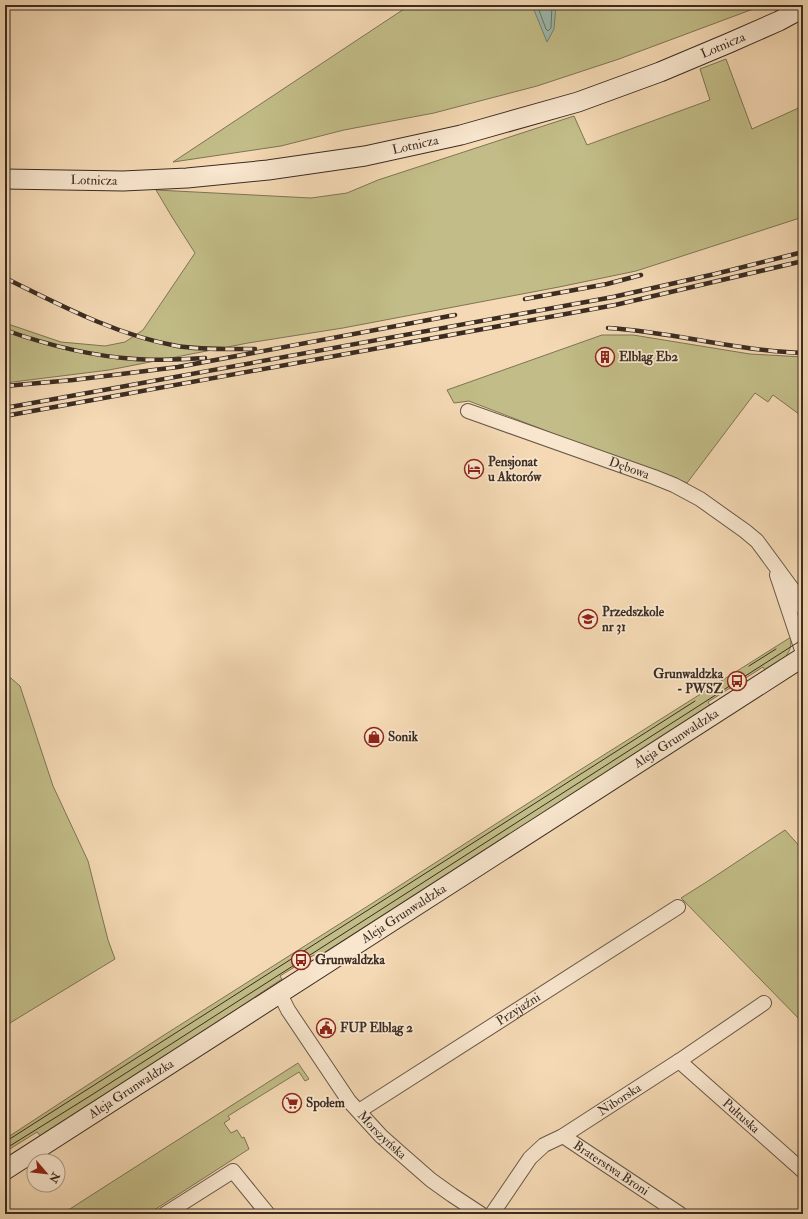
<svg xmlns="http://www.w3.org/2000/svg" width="808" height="1219" viewBox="0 0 808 1219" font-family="'IM FELL Double Pica',serif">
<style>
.green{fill:#c2bd88;stroke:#7e7455}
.water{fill:#9cbaac;stroke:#758175}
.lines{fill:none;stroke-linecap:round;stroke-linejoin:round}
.shore{stroke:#6c7367;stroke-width:1}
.street-casing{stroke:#695746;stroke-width:16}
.secondary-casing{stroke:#3b2c22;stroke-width:21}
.street{stroke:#f8e6ce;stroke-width:14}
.secondary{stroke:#f8e6ce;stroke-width:19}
.tram{stroke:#3b2c22;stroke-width:1}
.rail-casing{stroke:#3b2c22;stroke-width:4.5}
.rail{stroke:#f8e6ce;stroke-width:3;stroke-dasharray:9;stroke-linecap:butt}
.labels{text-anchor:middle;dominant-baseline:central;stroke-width:3.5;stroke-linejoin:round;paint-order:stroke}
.street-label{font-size:13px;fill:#3b2c22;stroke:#f8e6ce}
.poi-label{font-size:13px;font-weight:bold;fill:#3b2c22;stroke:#f8e6ce;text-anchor:start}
</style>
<rect width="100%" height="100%" fill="#f4d9b4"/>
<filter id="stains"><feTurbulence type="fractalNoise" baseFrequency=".005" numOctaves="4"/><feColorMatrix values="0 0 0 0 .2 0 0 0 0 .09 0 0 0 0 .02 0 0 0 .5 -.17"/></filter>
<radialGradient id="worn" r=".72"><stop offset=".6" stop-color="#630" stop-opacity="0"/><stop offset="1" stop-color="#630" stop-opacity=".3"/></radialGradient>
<path class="green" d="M 410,5 L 764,5 L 619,59 L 537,86 L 434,113 L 344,130 L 281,146 L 173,162 Z
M 726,59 L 752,129 L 803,106 L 803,217 L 636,271 L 559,287 L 343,328 L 248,343 L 109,370 L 5,383 L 5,323 L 61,342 L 105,346 L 125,342 L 143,330 L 195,253 L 172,217 L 156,190 L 311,198 L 347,193 L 378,180 L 574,116 L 587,145 L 710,100 L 700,69 Z
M 602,335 L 633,335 L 750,354 L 803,357 L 803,417 L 773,395 L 768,402 L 755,393 L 687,483 L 644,466 L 583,445 L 469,401 L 454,403 L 447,390 Z
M 791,637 C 792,657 781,661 766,672 L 763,667 L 708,702 L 711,707 L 319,956 L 316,957 L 314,955 L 280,976 L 282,979 L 42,1138 L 37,1132 L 5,1152 L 5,1139 L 161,1037 L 371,904 L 572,775 Z
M 5,673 L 20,686 L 53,786 L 88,861 L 108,940 L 115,959 L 5,1026 Z
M 785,830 L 803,850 L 803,1023 L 681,898 L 708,881 Z
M 298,1063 L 309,1079 L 305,1081 L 299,1072 L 228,1116 L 230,1119 L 224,1123 L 231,1133 L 237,1130 L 242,1138 L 244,1137 L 249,1149 L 148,1214 L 62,1214 Z"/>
<path class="water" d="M 532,5 L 556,5 L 554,29 L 547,42 Z"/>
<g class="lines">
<path class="shore" d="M 537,5 L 546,29 L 548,31 L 551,28 L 552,5"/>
<defs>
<g id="street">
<path id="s1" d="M 468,411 L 654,477 L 674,485 L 700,499 L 745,531 L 757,541 L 793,590 L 803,609"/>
<path d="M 777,575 L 803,653"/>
<path id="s2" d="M 280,994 L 288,1010 L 349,1101 L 381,1136 L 399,1152 L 431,1180 L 452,1195 L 481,1214"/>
<path id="s3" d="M 679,1061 L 803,1171"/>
<path id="s4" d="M 359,1111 L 678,907"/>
<path id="s5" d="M 563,1136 L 680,1214"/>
<path d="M 165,1214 L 233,1171 L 268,1214"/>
<path id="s6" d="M 492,1214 L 530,1158 L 544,1145 L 563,1136 L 679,1061 L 764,1003"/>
</g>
<g id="secondary">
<path id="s7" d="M 5,179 L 123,181 L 187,178 L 268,170 L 365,156 L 461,135 L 578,102 L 660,72 L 729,43 L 779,21 L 803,8"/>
<path id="s8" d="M 5,1170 L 803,657"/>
</g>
</defs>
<use href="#street" class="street-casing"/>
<use href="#secondary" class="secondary-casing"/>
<use href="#street" class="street"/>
<use href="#secondary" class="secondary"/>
<path class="tram" d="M 749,666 L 776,649
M 5,1142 L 695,701
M 5,1149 L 90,1096 L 803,639"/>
<defs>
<path id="rail" d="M 5,278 C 60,305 116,335 177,346 C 202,350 229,349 255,349
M 525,299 L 607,284 L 641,275
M 608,328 C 674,332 737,351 803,353
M 5,330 C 47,345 91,356 135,359 C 159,361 182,359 205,358
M 5,386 L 73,380 L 178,367 L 455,315
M 5,408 L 613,297 L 715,274 L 803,252
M 5,416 L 615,305 L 803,261"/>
</defs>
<use href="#rail" class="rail-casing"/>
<use href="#rail" class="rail"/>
</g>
<defs>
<symbol id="building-ring" viewBox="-11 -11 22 22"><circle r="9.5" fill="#f8e6ce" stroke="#8f2418" stroke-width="1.5"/><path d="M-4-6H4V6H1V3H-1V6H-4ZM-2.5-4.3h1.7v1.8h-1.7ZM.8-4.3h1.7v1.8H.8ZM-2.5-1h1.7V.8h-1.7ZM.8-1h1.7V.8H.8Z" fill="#8f2418"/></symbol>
<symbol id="hotel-ring" viewBox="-11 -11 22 22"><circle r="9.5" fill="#f8e6ce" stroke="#8f2418" stroke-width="1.5"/><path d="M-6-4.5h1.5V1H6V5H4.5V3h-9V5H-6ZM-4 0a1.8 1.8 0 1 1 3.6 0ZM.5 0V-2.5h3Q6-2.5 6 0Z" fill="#8f2418"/></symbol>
<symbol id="school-ring" viewBox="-11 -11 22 22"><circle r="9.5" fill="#f8e6ce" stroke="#8f2418" stroke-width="1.5"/><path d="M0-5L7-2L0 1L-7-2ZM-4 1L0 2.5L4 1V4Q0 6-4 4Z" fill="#8f2418"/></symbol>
<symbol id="bus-ring" viewBox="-11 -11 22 22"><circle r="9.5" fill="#f8e6ce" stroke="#8f2418" stroke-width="1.5"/><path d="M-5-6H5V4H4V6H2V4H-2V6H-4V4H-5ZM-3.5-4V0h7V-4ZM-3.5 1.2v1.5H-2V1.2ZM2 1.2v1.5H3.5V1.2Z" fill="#8f2418"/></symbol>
<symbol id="shop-ring" viewBox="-11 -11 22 22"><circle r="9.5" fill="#f8e6ce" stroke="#8f2418" stroke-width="1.5"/><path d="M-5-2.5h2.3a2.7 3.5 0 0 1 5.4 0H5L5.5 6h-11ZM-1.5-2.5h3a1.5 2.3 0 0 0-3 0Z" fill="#8f2418"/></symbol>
<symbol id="civic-ring" viewBox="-11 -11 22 22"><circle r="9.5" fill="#f8e6ce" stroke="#8f2418" stroke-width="1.5"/><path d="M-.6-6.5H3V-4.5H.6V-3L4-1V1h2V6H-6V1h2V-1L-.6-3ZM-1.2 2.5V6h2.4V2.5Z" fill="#8f2418"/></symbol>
<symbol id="supermarket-ring" viewBox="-11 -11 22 22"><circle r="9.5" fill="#f8e6ce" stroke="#8f2418" stroke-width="1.5"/><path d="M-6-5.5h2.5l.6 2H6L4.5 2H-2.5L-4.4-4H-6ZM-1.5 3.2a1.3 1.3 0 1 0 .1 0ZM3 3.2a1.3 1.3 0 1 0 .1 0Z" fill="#8f2418"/></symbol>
</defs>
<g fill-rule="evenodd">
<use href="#building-ring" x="594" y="346" width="22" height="22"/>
<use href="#hotel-ring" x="463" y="458" width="22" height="22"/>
<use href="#school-ring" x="577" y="608" width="22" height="22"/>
<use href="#bus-ring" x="726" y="670" width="22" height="22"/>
<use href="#shop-ring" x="363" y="726" width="22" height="22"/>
<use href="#bus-ring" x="290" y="949" width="22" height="22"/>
<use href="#civic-ring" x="315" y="1017" width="22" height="22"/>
<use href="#supermarket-ring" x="281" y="1092" width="22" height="22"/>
</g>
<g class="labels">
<g class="street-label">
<text stroke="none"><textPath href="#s7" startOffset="737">Lotnicza</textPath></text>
<text stroke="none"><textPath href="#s7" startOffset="413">Lotnicza</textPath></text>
<text stroke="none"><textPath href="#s7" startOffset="89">Lotnicza</textPath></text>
<text stroke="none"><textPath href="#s1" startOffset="171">Dębowa</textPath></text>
<text stroke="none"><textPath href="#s8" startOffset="798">Aleja Grunwaldzka</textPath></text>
<text stroke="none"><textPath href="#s8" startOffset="474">Aleja Grunwaldzka</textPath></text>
<text stroke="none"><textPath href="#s4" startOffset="189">Przyjaźni</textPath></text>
<text stroke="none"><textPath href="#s8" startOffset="150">Aleja Grunwaldzka</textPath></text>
<text stroke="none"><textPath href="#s6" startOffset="175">Niborska</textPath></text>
<text stroke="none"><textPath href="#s3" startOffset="83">Pułtuska</textPath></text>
<text stroke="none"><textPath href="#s2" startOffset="175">Morszyńska</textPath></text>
<text stroke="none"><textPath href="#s5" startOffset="58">Braterstwa Broni</textPath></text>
</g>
<g class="poi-label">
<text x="619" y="357">Elbląg Eb2</text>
<text x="488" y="462">Pensjonat<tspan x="488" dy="15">u Aktorów</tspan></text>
<text x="602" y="612">Przedszkole<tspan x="602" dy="15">nr 31</tspan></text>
<text x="723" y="674" text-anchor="end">Grunwaldzka<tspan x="723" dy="15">- PWSZ</tspan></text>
<text x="388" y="737">Sonik</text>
<text x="315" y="960">Grunwaldzka</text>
<text x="340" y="1028">FUP Elbląg 2</text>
<text x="306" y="1103">Społem</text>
</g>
</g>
<rect width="808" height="1219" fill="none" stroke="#f4d9b4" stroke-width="20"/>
<rect x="6" y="6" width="796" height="1207" fill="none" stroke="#3b2c22" stroke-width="2"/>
<rect x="10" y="10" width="788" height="1199" fill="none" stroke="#3b2c22"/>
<g transform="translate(46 1173) rotate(118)"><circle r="19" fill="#f8e6ce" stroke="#ac9c89"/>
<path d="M0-3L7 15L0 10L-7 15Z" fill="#8f2418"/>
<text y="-6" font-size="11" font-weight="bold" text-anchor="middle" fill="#3b2c22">N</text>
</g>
<rect width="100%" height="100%" filter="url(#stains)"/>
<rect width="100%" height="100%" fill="url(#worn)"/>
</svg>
